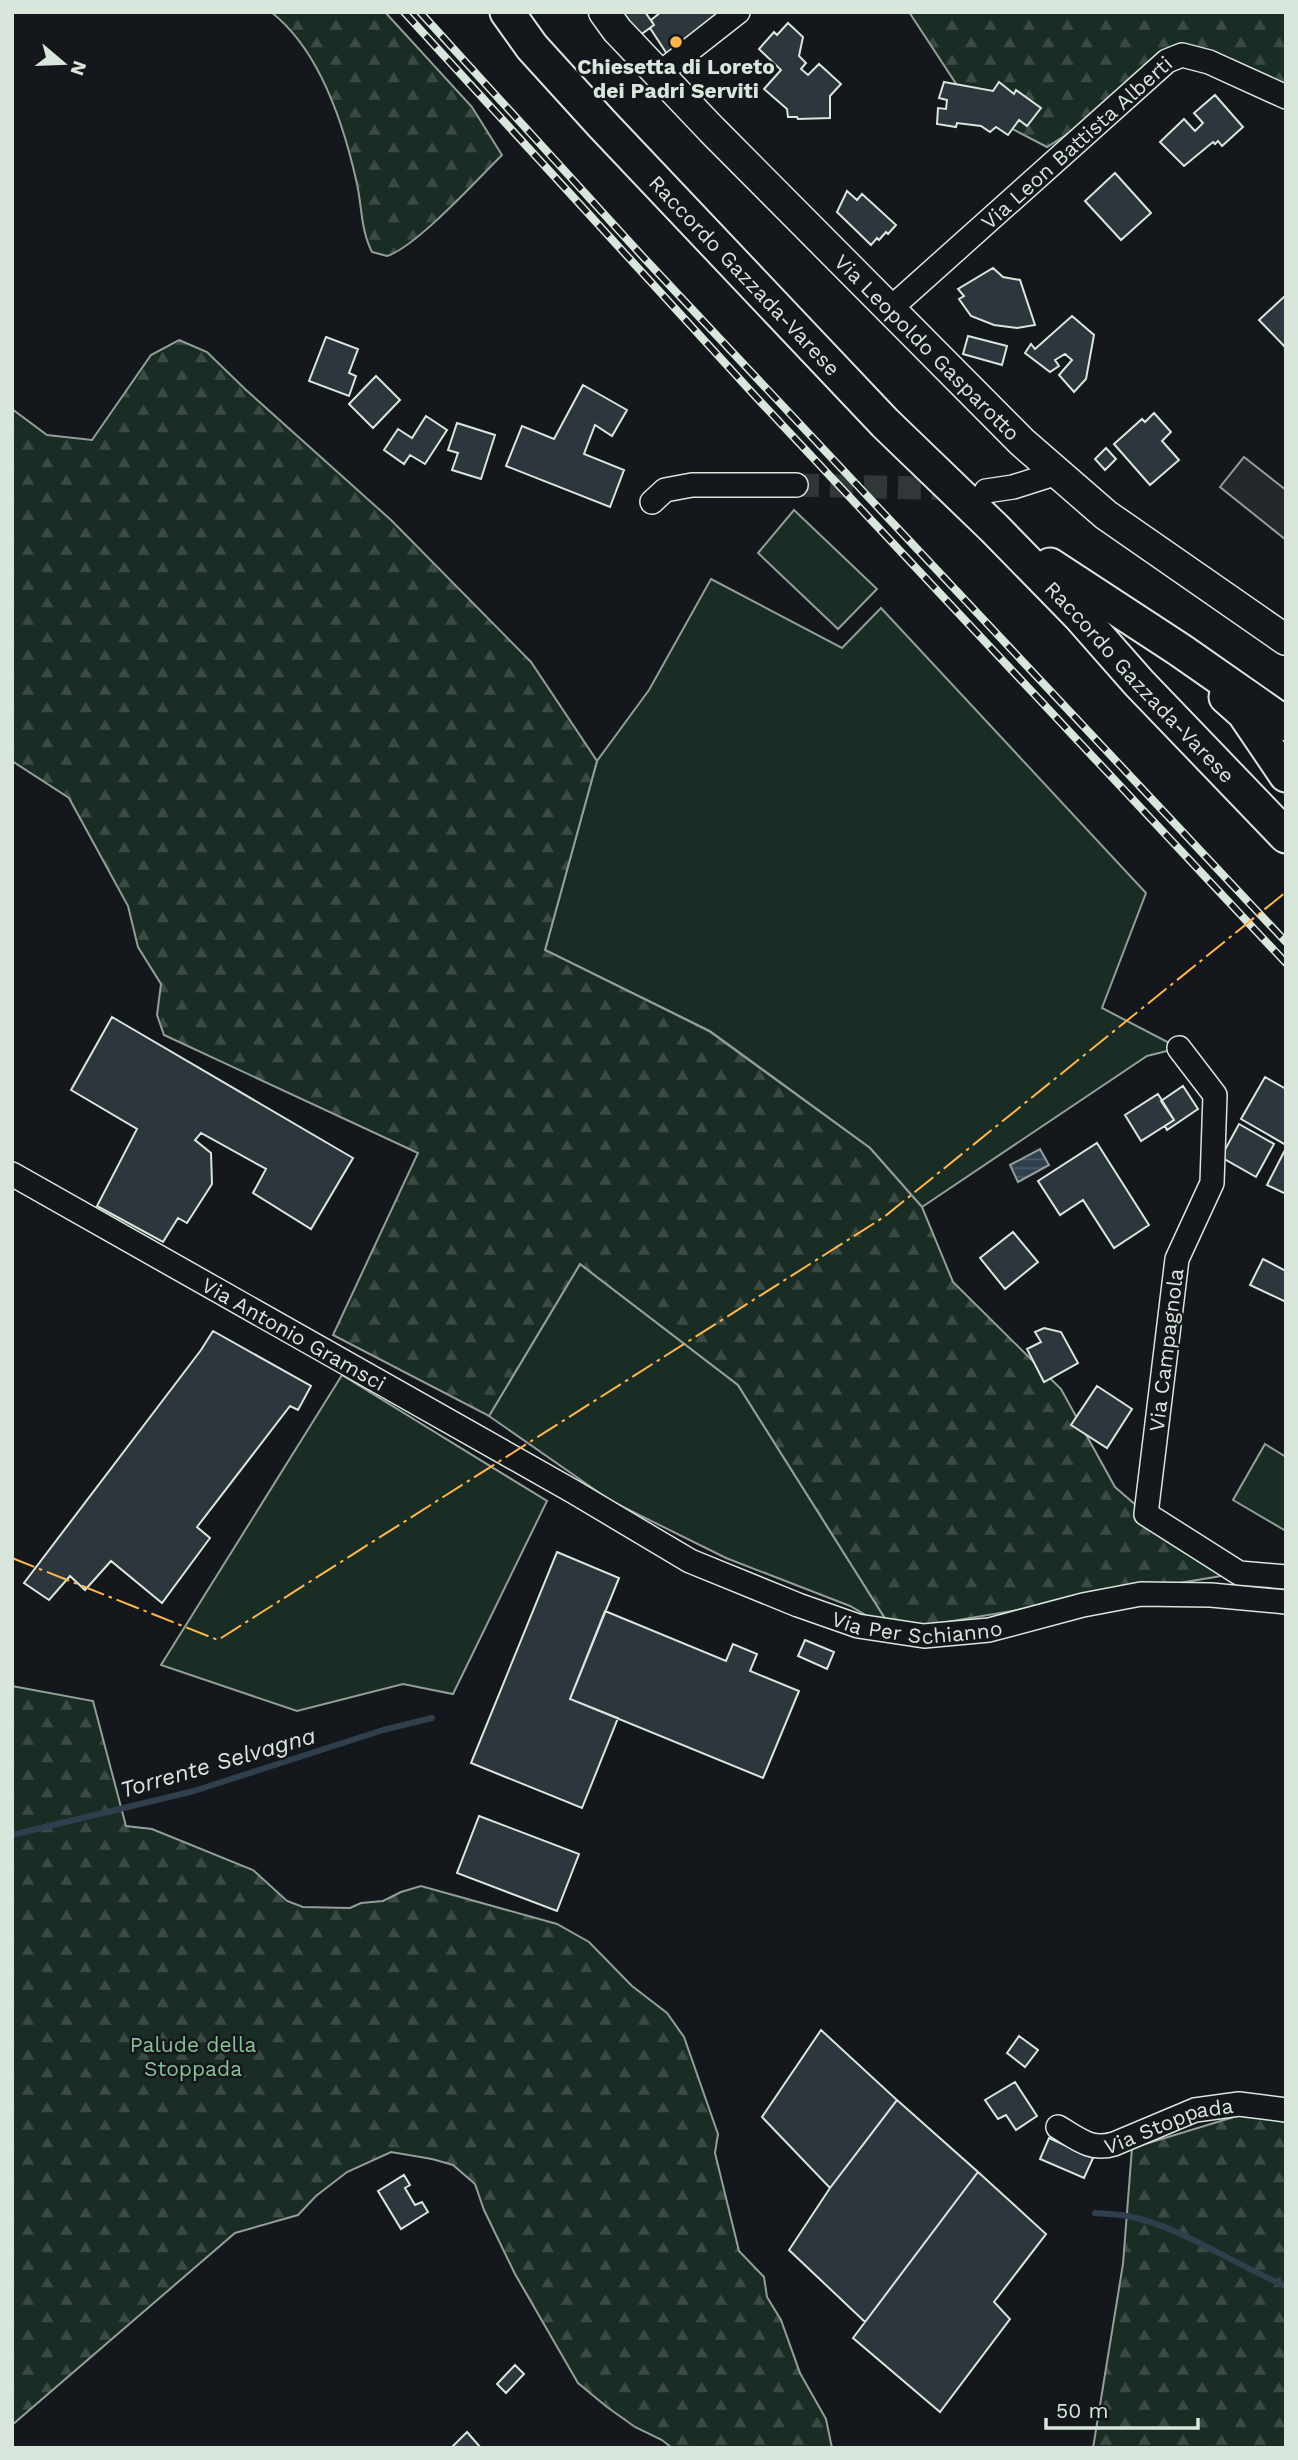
<svg xmlns="http://www.w3.org/2000/svg" width="1298" height="2460" viewBox="0 0 1298 2460" font-family="'Work Sans',sans-serif">
<style>
.green{fill:#1a2d24;stroke:#939e99;stroke-width:2}
.forest{fill:url(#forest-firs);stroke:#939e99;stroke-width:2}
.parking{fill:#24282b;stroke:#939e99;stroke-width:2}
.water{fill:url(#water-rules);stroke:#939e99;stroke-width:2}
.lines{fill:none;stroke-linecap:round;stroke-linejoin:round}
.stream{stroke:#2f3f4d;stroke-width:6}
.building{fill:#2c363c;stroke:#d8e6dc;stroke-width:2}
.minor-tunnel{stroke:#313739;stroke-width:23;stroke-dasharray:23 11;stroke-linecap:butt}
.minor-casing{stroke:#d8e6dc;stroke-width:26}
.major-casing{stroke:#d8e6dc;stroke-width:33}
.highway-casing{stroke:#d8e6dc;stroke-width:37}
.minor{stroke:#14181c;stroke-width:23}
.major{stroke:#14181c;stroke-width:30}
.highway{stroke:#14181c;stroke-width:33}
.rail-casing{stroke:#d8e6dc;stroke-width:8}
.rail{stroke:#14181c;stroke-width:5;stroke-dasharray:16;stroke-linecap:butt}
.power{stroke:#ffb74d;stroke-width:2;stroke-dasharray:24 5 3.5 5;stroke-linecap:butt}
.poi-dot{fill:#ffb74d;stroke:#14181c;stroke-width:2.5}
.labels{text-anchor:middle;dominant-baseline:central;stroke-width:5;stroke-linejoin:round;paint-order:stroke}
.poi-label{font-size:21px;font-weight:bold;fill:#d8e6dc;stroke:#14181c}
.street-label{font-size:21px;fill:#d8e6dc;stroke:#14181c}
.park-label{font-size:21px;fill:#8ac095;stroke:#14181c}
.water-label{font-size:23px;font-style:italic;fill:#d8e6dc;stroke:#14181c}
</style>
<defs>
<pattern id="forest-firs" width="22" height="20" patternUnits="userSpaceOnUse" patternTransform="scale(1.75)"><rect width="22" height="20" fill="#1a2d24"/><path d="M5 1l3.5 6h-7zM16 11l3.5 6h-7z" fill="#3b4b43"/></pattern>
<pattern id="water-rules" width="6" height="5" patternUnits="userSpaceOnUse" patternTransform="scale(1.75)"><rect width="6" height="5" fill="#2f3f4d"/><path d="M0 2.5h6" fill="none" stroke="#4c5b66"/></pattern>
</defs>
<rect width="100%" height="100%" fill="#14181c"/>
<path class="green" d="M 794,510 L 877,589 L 838,629 L 758,553 Z
M 711,579 L 842,648 L 881,608 L 1146,893 L 1102,1008 L 1179,1048 L 1147,1056 L 922,1207 L 870,1148 L 710,1031 L 545,950 L 597,761 L 649,690 Z
M 580,1264 L 738,1385 L 893,1631 L 850,1606 L 726,1558 L 611,1501 L 489,1416 Z
M 342,1375 L 547,1501 L 453,1694 L 403,1684 L 297,1711 L 161,1665 Z
M 1265,1444 L 1286,1457 L 1286,1531 L 1233,1500 Z"/>
<path class="forest" d="M 271,12 L 385,12 L 472,107 L 502,155 C 478,179 416,247 387,256 L 372,252 C 361,231 362,207 357,184 C 344,125 320,50 271,12 Z
M 909,12 L 1286,12 L 1286,89 L 1210,59 L 1174,66 L 1047,147 L 972,108 Z
M 179,340 L 207,352 L 245,389 L 391,520 L 531,662 L 597,761 L 545,950 L 709,1031 L 870,1148 L 922,1207 L 953,1282 L 1061,1389 L 1115,1487 L 1182,1545 L 1239,1573 L 893,1631 L 738,1385 L 580,1264 L 489,1416 L 333,1335 L 418,1153 L 164,1035 L 157,1015 L 161,984 L 138,947 L 128,906 L 69,798 L 12,761 L 12,409 L 47,435 L 92,440 L 151,355 Z
M 12,1686 L 93,1701 L 126,1826 L 152,1829 L 253,1870 L 287,1901 L 303,1907 L 350,1908 L 361,1903 L 383,1901 L 401,1892 L 421,1886 L 557,1924 L 589,1942 L 632,1986 L 667,2013 L 684,2037 L 718,2134 L 715,2153 L 739,2251 L 764,2277 L 767,2297 L 781,2320 L 800,2373 L 826,2419 L 832,2448 L 672,2448 L 662,2440 L 635,2427 L 607,2407 L 578,2383 L 515,2274 L 484,2210 L 475,2184 L 453,2165 L 432,2159 L 391,2152 L 347,2172 L 316,2196 L 298,2215 L 235,2233 L 12,2425 Z
M 1283,2102 L 1286,2103 L 1286,2448 L 1093,2448 L 1123,2264 L 1132,2148 Z"/>
<path class="parking" d="M 1244,457 L 1286,490 L 1286,540 L 1220,487 Z"/>
<path class="water" d="M 1040,1149 L 1049,1165 L 1018,1182 L 1010,1165 Z"/>
<g class="lines">
<path class="stream" d="M 12,1835 L 194,1791 L 383,1730 L 432,1718
M 1095,2213 C 1105,2214 1117,2214 1127,2216 C 1178,2225 1237,2266 1286,2286"/>
</g>
<path class="building" d="M 617,12 L 645,12 L 654,25 L 636,38 Z
M 661,12 L 714,12 L 721,22 L 669,57 L 650,28 L 654,25 L 651,20 Z
M 788,23 L 803,37 L 799,56 L 806,63 L 801,69 L 808,75 L 819,64 L 841,84 L 830,96 L 830,118 L 798,119 L 797,117 L 788,117 L 787,109 L 764,89 L 781,70 L 759,49 L 774,32 L 777,35 Z
M 944,82 L 993,91 L 999,82 L 1014,94 L 1016,90 L 1041,108 L 1027,126 L 1019,120 L 1008,135 L 996,127 L 990,132 L 981,126 L 957,123 L 956,127 L 937,124 L 938,108 L 946,109 L 947,100 L 939,98 Z
M 1215,95 L 1243,127 L 1222,146 L 1218,141 L 1215,144 L 1213,142 L 1184,166 L 1160,142 L 1184,119 L 1195,131 L 1203,123 L 1194,113 Z
M 1115,173 L 1151,213 L 1121,240 L 1085,201 Z
M 847,191 L 857,200 L 862,194 L 896,225 L 888,234 L 886,232 L 879,240 L 877,238 L 871,245 L 837,212 Z
M 993,268 L 1003,277 L 1020,280 L 1035,325 L 1017,328 L 994,325 L 971,316 L 959,299 L 964,296 L 958,289 Z
M 1286,295 L 1286,348 L 1259,320 Z
M 1072,316 L 1094,335 L 1086,379 L 1074,392 L 1059,375 L 1072,360 L 1065,354 L 1055,360 L 1059,366 L 1050,372 L 1025,353 L 1031,344 L 1035,349 Z
M 968,336 L 1007,346 L 1002,365 L 963,354 Z
M 326,337 L 358,349 L 349,373 L 356,376 L 349,396 L 309,381 Z
M 376,376 L 400,400 L 373,428 L 349,404 Z
M 583,385 L 627,410 L 612,436 L 595,425 L 584,454 L 624,470 L 610,507 L 506,466 L 522,426 L 554,439 Z
M 1154,413 L 1171,432 L 1162,441 L 1179,460 L 1150,485 L 1114,444 L 1142,419 L 1145,422 Z
M 426,416 L 447,430 L 425,464 L 410,455 L 404,464 L 384,450 L 398,429 L 412,438 Z
M 457,423 L 495,435 L 481,479 L 452,470 L 458,453 L 448,450 Z
M 1106,448 L 1116,459 L 1105,470 L 1095,459 Z
M 112,1017 L 353,1158 L 311,1229 L 253,1193 L 266,1169 L 201,1133 L 195,1140 L 211,1153 L 212,1184 L 187,1223 L 178,1218 L 163,1242 L 97,1206 L 137,1129 L 71,1090 Z
M 1265,1077 L 1286,1089 L 1286,1145 L 1241,1119 Z
M 1183,1086 L 1198,1109 L 1167,1130 L 1165,1126 L 1174,1120 L 1161,1101 Z
M 1158,1094 L 1174,1120 L 1141,1141 L 1125,1115 Z
M 1239,1124 L 1274,1144 L 1256,1177 L 1221,1157 Z
M 1097,1143 L 1149,1225 L 1114,1248 L 1083,1200 L 1060,1215 L 1038,1181 Z
M 1286,1148 L 1286,1194 L 1267,1185 Z
M 1013,1232 L 1038,1262 L 1005,1289 L 980,1258 Z
M 1263,1259 L 1286,1271 L 1286,1302 L 1250,1285 Z
M 1044,1328 L 1061,1332 L 1078,1363 L 1044,1382 L 1027,1349 L 1041,1342 L 1035,1332 Z
M 213,1331 L 311,1386 L 298,1410 L 290,1406 L 197,1527 L 210,1538 L 162,1603 L 111,1561 L 85,1590 L 70,1576 L 49,1600 L 24,1583 L 201,1350 Z
M 1097,1386 L 1132,1409 L 1107,1448 L 1071,1425 Z
M 557,1552 L 619,1578 L 570,1699 L 618,1718 L 582,1808 L 471,1763 Z
M 605,1611 L 726,1661 L 733,1644 L 757,1654 L 750,1671 L 799,1691 L 763,1778 L 570,1699 Z
M 805,1640 L 834,1652 L 827,1669 L 798,1656 Z
M 479,1816 L 579,1854 L 557,1911 L 457,1873 Z
M 821,2030 L 897,2100 L 830,2188 L 762,2117 Z
M 1019,2036 L 1038,2050 L 1025,2067 L 1007,2053 Z
M 1015,2082 L 1037,2116 L 1016,2130 L 1006,2115 L 998,2119 L 985,2100 Z
M 897,2100 L 978,2172 L 865,2322 L 789,2250 L 830,2188 Z
M 1049,2138 L 1093,2158 L 1084,2178 L 1040,2159 Z
M 978,2172 L 1046,2234 L 994,2302 L 1010,2319 L 940,2412 L 853,2338 Z
M 404,2175 L 410,2185 L 405,2188 L 415,2205 L 422,2202 L 428,2212 L 401,2229 L 378,2191 Z
M 515,2365 L 524,2374 L 506,2393 L 497,2384 Z
M 467,2432 L 481,2448 L 451,2448 Z"/>
<g class="lines">
<path class="minor-tunnel" d="M 796,485 L 957,489"/>
<defs>
<g id="minor">
<path d="M 659,74 L 738,12"/>
<path id="s1" d="M 890,309 L 1167,61 L 1182,55 L 1209,62 L 1286,97"/>
<path d="M 986,491 L 1013,487 L 1057,473"/>
<path d="M 652,502 L 665,490 L 692,485 L 796,485"/>
<path d="M 1179,1048 L 1215,1095 L 1212,1183 L 1177,1259 L 1146,1514 L 1239,1573 L 1286,1577"/>
<path id="s2" d="M 12,1174 L 574,1492 L 690,1561 L 798,1605 L 858,1626 L 924,1636 L 989,1630 L 1083,1605 L 1141,1594 L 1211,1595 L 1286,1602"/>
<path id="s3" d="M 1058,2127 C 1078,2139 1091,2151 1114,2144 L 1195,2110 L 1239,2104 L 1286,2110"/>
</g>
<g id="major">
<path id="s4" d="M 604,12 L 617,30 L 712,130 L 1022,442 L 1106,515 L 1286,640"/>
</g>
<g id="highway">
<path id="s5" d="M 507,12 L 532,47 L 602,124 L 885,423 L 994,528 L 1080,616 L 1139,683 L 1286,836"/>
<path d="M 1050,565 L 1180,650 L 1286,724"/>
<path d="M 1226,697 L 1244,713 L 1286,775"/>
</g>
</defs>
<use href="#minor" class="minor-casing"/>
<use href="#major" class="major-casing"/>
<use href="#highway" class="highway-casing"/>
<use href="#minor" class="minor"/>
<use href="#major" class="major"/>
<use href="#highway" class="highway"/>
<defs>
<path id="rail" d="M 404,12 L 756,397 L 1286,963
M 420,12 L 644,258 L 1286,942"/>
</defs>
<use href="#rail" class="rail-casing"/>
<use href="#rail" class="rail"/>
<path class="power" d="M 12,1558 L 218,1640 L 884,1217 L 1286,892"/>
</g>
<circle class="poi-dot" cx="676" cy="42" r="7"/>
<g class="labels">
<g class="poi-label">
<text x="676" y="66">Chiesetta di Loreto<tspan x="676" dy="24">dei Padri Serviti</tspan></text>
</g>
<g class="street-label">
<text stroke="none"><textPath href="#s1" startOffset="250">Via Leon Battista Alberti</textPath></text>
<text stroke="none"><textPath href="#s5" startOffset="355">Raccordo Gazzada-Varese</textPath></text>
<text stroke="none"><textPath href="#s4" startOffset="466">Via Leopoldo Gasparotto</textPath></text>
<text stroke="none"><textPath href="#s5" startOffset="922">Raccordo Gazzada-Varese</textPath></text>
<text stroke="none"><textPath href="#s2" startOffset="324">Via Antonio Gramsci</textPath></text>
<text transform="translate(1166 1350) rotate(-83)">Via Campagnola</text>
<text stroke="none"><textPath href="#s2" startOffset="1020">Via Per Schianno</textPath></text>
<text stroke="none"><textPath href="#s3" startOffset="119">Via Stoppada</textPath></text>
</g>
<g class="park-label">
<text x="193" y="2044">Palude della<tspan x="193" dy="24">Stoppada</tspan></text>
</g>
<g class="water-label">
<text transform="translate(218 1763) rotate(-16)">Torrente Selvagna</text>
</g>
</g>
<rect width="1298" height="2460" fill="none" stroke="#d8e6dc" stroke-width="28"/>
<g transform="translate(63 63) rotate(109)" stroke="#14181c" stroke-width="5" paint-order="stroke">
<path d="M0-5L12 26L0 18L-12 26Z" fill="#d8e6dc"/>
<text y="-10" font-size="19" font-weight="bold" text-anchor="middle" fill="#d8e6dc">N</text>
</g>
<path d="M1046 2418v10h152v-10" fill="none" stroke="#d8e6dc" stroke-width="3.5"/>
<text x="1056" y="2418" font-size="21" fill="#d8e6dc" stroke="#14181c" stroke-width="5" paint-order="stroke">50 m</text>
</svg>
